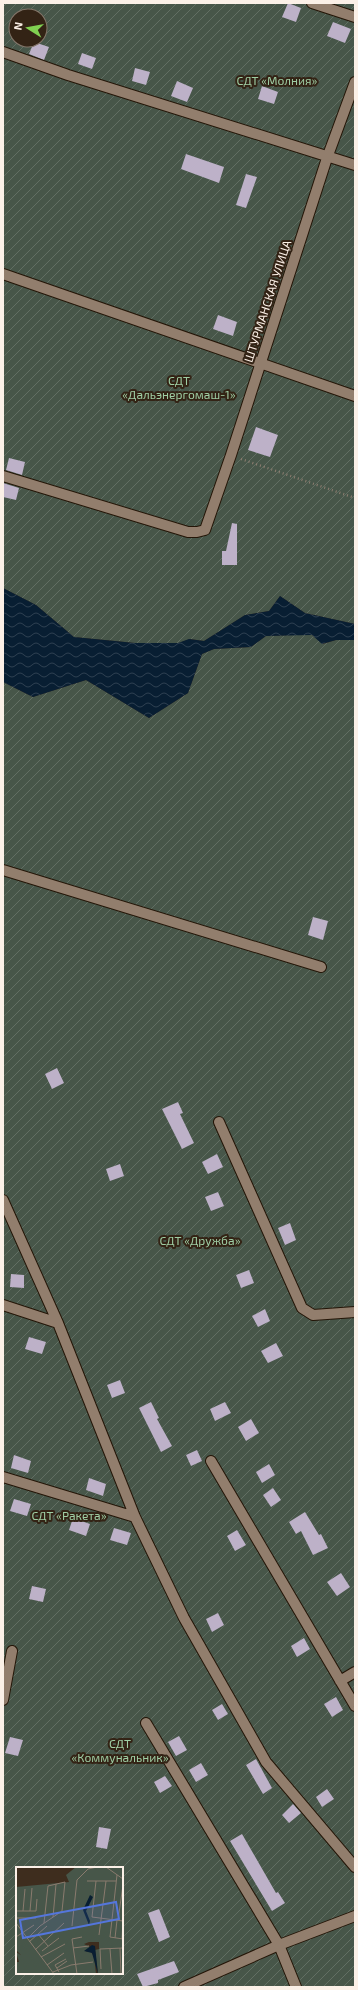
<svg xmlns="http://www.w3.org/2000/svg" width="358" height="1990" viewBox="0 0 358 1990" font-family="'Exo 2',sans-serif">
<style>
.garden{fill:url(#garden-furrows);fill-rule:evenodd}
.water{fill:url(#water-waves)}
.building{fill:#bdb1c8}
.lines{fill:none;stroke-linecap:round;stroke-linejoin:round}
.minor-casing{stroke:#241507;stroke-width:12}
.path{stroke:#8d7e71;stroke-width:2.5;stroke-dasharray:1 3;stroke-linecap:butt}
.minor{stroke:#927e6d;stroke-width:10}
.labels{text-anchor:middle;dominant-baseline:central;stroke-width:4;stroke-linejoin:round;paint-order:stroke}
.park-label{font-size:12px;fill:#9fcea4;stroke:#332315}
.street-label{font-size:12px;fill:#fbf0e7;stroke:#332315}
.inset-road{fill:none;stroke:#8a7b6e;stroke-width:1}
.view{fill:#5476dc;fill-opacity:0.15;stroke:#5476dc;stroke-width:2}
.inset-edge{fill:none;stroke:#fbf0e7;stroke-width:2}
</style>
<defs>
<pattern id="garden-furrows" width="10" height="10" patternUnits="userSpaceOnUse"><rect width="10" height="10" fill="#475649"/><path d="M-1 1l2-2M0 10L10 0M9 11l2-2" fill="none" stroke="#626f63"/></pattern>
<pattern id="water-waves" width="16" height="10" patternUnits="userSpaceOnUse"><rect width="16" height="10" fill="#081e32"/><path d="M0 5q4-4 8 0t8 0" fill="none" stroke="#2d3f50"/></pattern>
</defs>
<rect width="100%" height="100%" fill="#3e2d1e"/>
<path class="garden" d="M 3,3 L 355,3 L 355,624 L 305,613 L 280,596 L 269,611 L 245,615 L 204,641 L 190,639 L 179,643 L 135,643 L 74,637 L 36,605 L 3,588 ZM 16,16 L 40,16 L 40,40 L 16,40 Z
M 292,635 L 312,635 L 323,644 L 336,640 L 355,640 L 355,1987 L 3,1987 L 3,682 L 33,697 L 86,680 L 149,718 L 188,693 L 202,654 L 214,649 L 251,647 L 266,636 ZM 17,1868 L 122,1868 L 122,1973 L 17,1973 Z"/>
<path class="water" d="M 3,588 L 36,605 L 74,637 L 135,643 L 178,643 L 189,639 L 204,641 L 245,615 L 269,611 L 280,596 L 305,613 L 355,624 L 355,640 L 336,640 L 322,644 L 312,635 L 266,636 L 251,647 L 214,649 L 202,654 L 188,693 L 149,718 L 86,680 L 33,697 L 3,682 Z"/>
<path class="building" d="M 288,3 L 301,8 L 296,22 L 282,17 Z
M 333,22 L 351,29 L 345,43 L 327,36 Z
M 34,42 L 49,47 L 44,60 L 29,54 Z
M 82,53 L 96,58 L 92,69 L 78,64 Z
M 135,68 L 150,72 L 146,85 L 132,81 Z
M 177,81 L 193,88 L 187,102 L 171,96 Z
M 262,86 L 278,92 L 274,104 L 258,99 Z
M 186,154 L 224,167 L 219,183 L 181,169 Z
M 246,174 L 257,177 L 246,208 L 236,205 Z
M 218,315 L 237,322 L 233,336 L 213,329 Z
M 256,427 L 278,435 L 270,457 L 248,450 Z
M 9,458 L 25,462 L 22,475 L 6,470 Z
M 3,483 L 19,488 L 16,500 L 3,497 Z
M 232,523 L 237,524 L 237,565 L 222,565 L 222,551 L 226,551 Z
M 313,917 L 328,921 L 323,940 L 308,935 Z
M 57,1068 L 64,1083 L 52,1089 L 45,1074 Z
M 178,1102 L 183,1113 L 180,1114 L 194,1143 L 182,1149 L 162,1109 Z
M 217,1154 L 223,1167 L 208,1174 L 202,1162 Z
M 120,1164 L 124,1176 L 110,1181 L 106,1169 Z
M 218,1192 L 224,1206 L 211,1211 L 205,1197 Z
M 290,1223 L 296,1240 L 285,1245 L 278,1228 Z
M 249,1270 L 254,1283 L 241,1288 L 236,1275 Z
M 11,1274 L 24,1275 L 24,1288 L 10,1287 Z
M 265,1309 L 270,1321 L 258,1327 L 252,1316 Z
M 29,1337 L 46,1342 L 42,1354 L 25,1349 Z
M 276,1343 L 283,1356 L 268,1363 L 261,1351 Z
M 120,1380 L 125,1393 L 112,1398 L 107,1385 Z
M 151,1402 L 159,1418 L 157,1419 L 172,1446 L 161,1452 L 139,1408 Z
M 225,1402 L 231,1413 L 215,1421 L 210,1409 Z
M 251,1419 L 259,1433 L 246,1441 L 238,1427 Z
M 197,1450 L 202,1461 L 191,1466 L 186,1455 Z
M 14,1455 L 31,1461 L 28,1473 L 11,1468 Z
M 269,1464 L 275,1475 L 262,1483 L 256,1472 Z
M 89,1478 L 106,1484 L 103,1496 L 86,1490 Z
M 273,1488 L 281,1500 L 271,1507 L 263,1495 Z
M 14,1499 L 31,1504 L 27,1516 L 10,1511 Z
M 305,1512 L 319,1535 L 321,1534 L 328,1548 L 313,1555 L 301,1531 L 296,1534 L 289,1522 Z
M 73,1518 L 90,1524 L 86,1536 L 69,1530 Z
M 114,1528 L 131,1533 L 127,1545 L 110,1540 Z
M 237,1530 L 246,1545 L 235,1551 L 227,1536 Z
M 341,1573 L 350,1587 L 337,1596 L 327,1582 Z
M 32,1586 L 46,1589 L 43,1602 L 29,1599 Z
M 218,1613 L 224,1625 L 212,1632 L 206,1619 Z
M 304,1638 L 310,1649 L 297,1657 L 291,1646 Z
M 336,1697 L 343,1710 L 332,1717 L 324,1704 Z
M 222,1704 L 228,1714 L 218,1720 L 212,1710 Z
M 179,1736 L 187,1750 L 176,1756 L 168,1742 Z
M 10,1737 L 23,1740 L 18,1756 L 5,1753 Z
M 256,1759 L 272,1788 L 263,1794 L 246,1765 Z
M 201,1763 L 208,1775 L 196,1782 L 189,1770 Z
M 165,1776 L 172,1786 L 160,1793 L 154,1782 Z
M 327,1789 L 334,1799 L 322,1807 L 316,1797 Z
M 293,1804 L 301,1813 L 289,1823 L 282,1815 Z
M 99,1827 L 111,1829 L 107,1849 L 96,1847 Z
M 242,1834 L 276,1893 L 278,1892 L 285,1903 L 272,1911 L 230,1841 Z
M 159,1909 L 170,1937 L 159,1942 L 148,1913 Z
M 174,1961 L 179,1972 L 158,1980 L 158,1983 L 143,1987 L 137,1974 Z"/>
<g class="lines">
<defs>
<path id="minor" d="M 312,3 L 355,17
M 3,52 L 68,75 L 355,165
M 3,274 L 355,396
M 3,476 L 188,532 L 197,532 L 205,530 L 231,455 L 327,158 L 355,82
M 3,870 L 321,967
M 219,1122 L 302,1308 L 313,1315 L 355,1312
M 3,1200 L 58,1323 L 135,1517 L 184,1618 L 266,1762 L 355,1867
M 3,1305 L 58,1323
M 211,1461 L 355,1706
M 3,1477 L 135,1517
M 340,1681 L 355,1672
M 3,1700 L 12,1651
M 146,1723 L 279,1945 L 296,1987
M 184,1987 L 279,1945 L 355,1916"/>
</defs>
<use href="#minor" class="minor-casing"/>
<path class="path" d="M 241,459 L 355,498"/>
<use href="#minor" class="minor"/>
</g>
<g class="labels">
<g class="park-label">
<text x="277" y="80">СДТ «Молния»</text>
<text x="179" y="380">СДТ<tspan x="179" dy="14">«Дальэнергомаш-1»</tspan></text>
<text x="200" y="1240">СДТ «Дружба»</text>
<text x="69" y="1515">СДТ «Ракета»</text>
<text x="120" y="1743">СДТ<tspan x="120" dy="14">«Коммунальник»</tspan></text>
</g>
<g class="street-label">
<text transform="translate(267 301) rotate(-72)">ШТУРМАНСКАЯ УЛИЦА</text>
</g>
</g>
<g transform="translate(16 1867)">
<rect width="107" height="107" fill="#3e2d1e"/>
<path d="M 60,0 L 107,0 L 107,107 L 82,107 L 79,83 L 83,82 L 83,75 L 73,75 L 68,77 L 74,80 L 70,85 L 74,84 L 78,89 L 80,107 L 0,107 L 0,95 L 3,95 L 0,85 L 5,88 L 0,83 L 0,20 L 53,15 L 50,8 Z" fill="#475649"/>
<path d="M 74,28 L 77,30 L 70,44 L 74,54 L 73,58 L 67,43 ZM 76,78 L 79,79 L 82,107 L 76,86 L 68,84 Z" fill="#081e32"/>
<path class="inset-road" d="M 90,0 L 107,12M 71,14 L 100,14M 80,14 L 76,50 L 107,54M 0,44 L 20,44 L 21,32M 7,44 L 9,22M 14,44 L 16,21M 37,50 L 40,17M 0,51 L 20,51M 102,53 L 107,18M 0,56 L 38,107M 56,59 L 61,13 L 72,2 L 81,0M 22,67 L 32,79M 83,68 L 90,14M 0,70 L 18,58M 94,70 L 101,8M 94,70 L 107,72M 12,71 L 24,59 L 46,44 L 49,15 L 32,19 L 28,56M 99,71 L 101,53M 106,72 L 107,54M 13,75 L 31,59M 57,81 L 73,79M 104,81 L 105,107M 94,82 L 96,107M 19,83 L 48,56M 26,84 L 43,71M 25,90 L 49,77M 31,98 L 48,86M 41,101 L 51,94M 85,102 L 84,82 L 107,81M 37,105 L 55,98 L 77,95M 43,105 L 39,98 L 50,92M 61,107 L 56,72 L 66,70"/>
<path class="view" d="M 100,35 L 103,52 L 7,71 L 4,53 Z"/>
<rect width="107" height="107" class="inset-edge"/>
</g>
<rect width="358" height="1990" fill="none" stroke="#fbf0e7" stroke-width="8"/>
<g transform="translate(28 28) rotate(281)"><circle r="19" fill="#332315" stroke="#837569"/>
<path d="M0-3L7 15L0 10L-7 15Z" fill="#80d051"/>
<text y="-6" font-size="11" font-weight="bold" text-anchor="middle" fill="#fbf0e7">N</text>
</g>
</svg>
